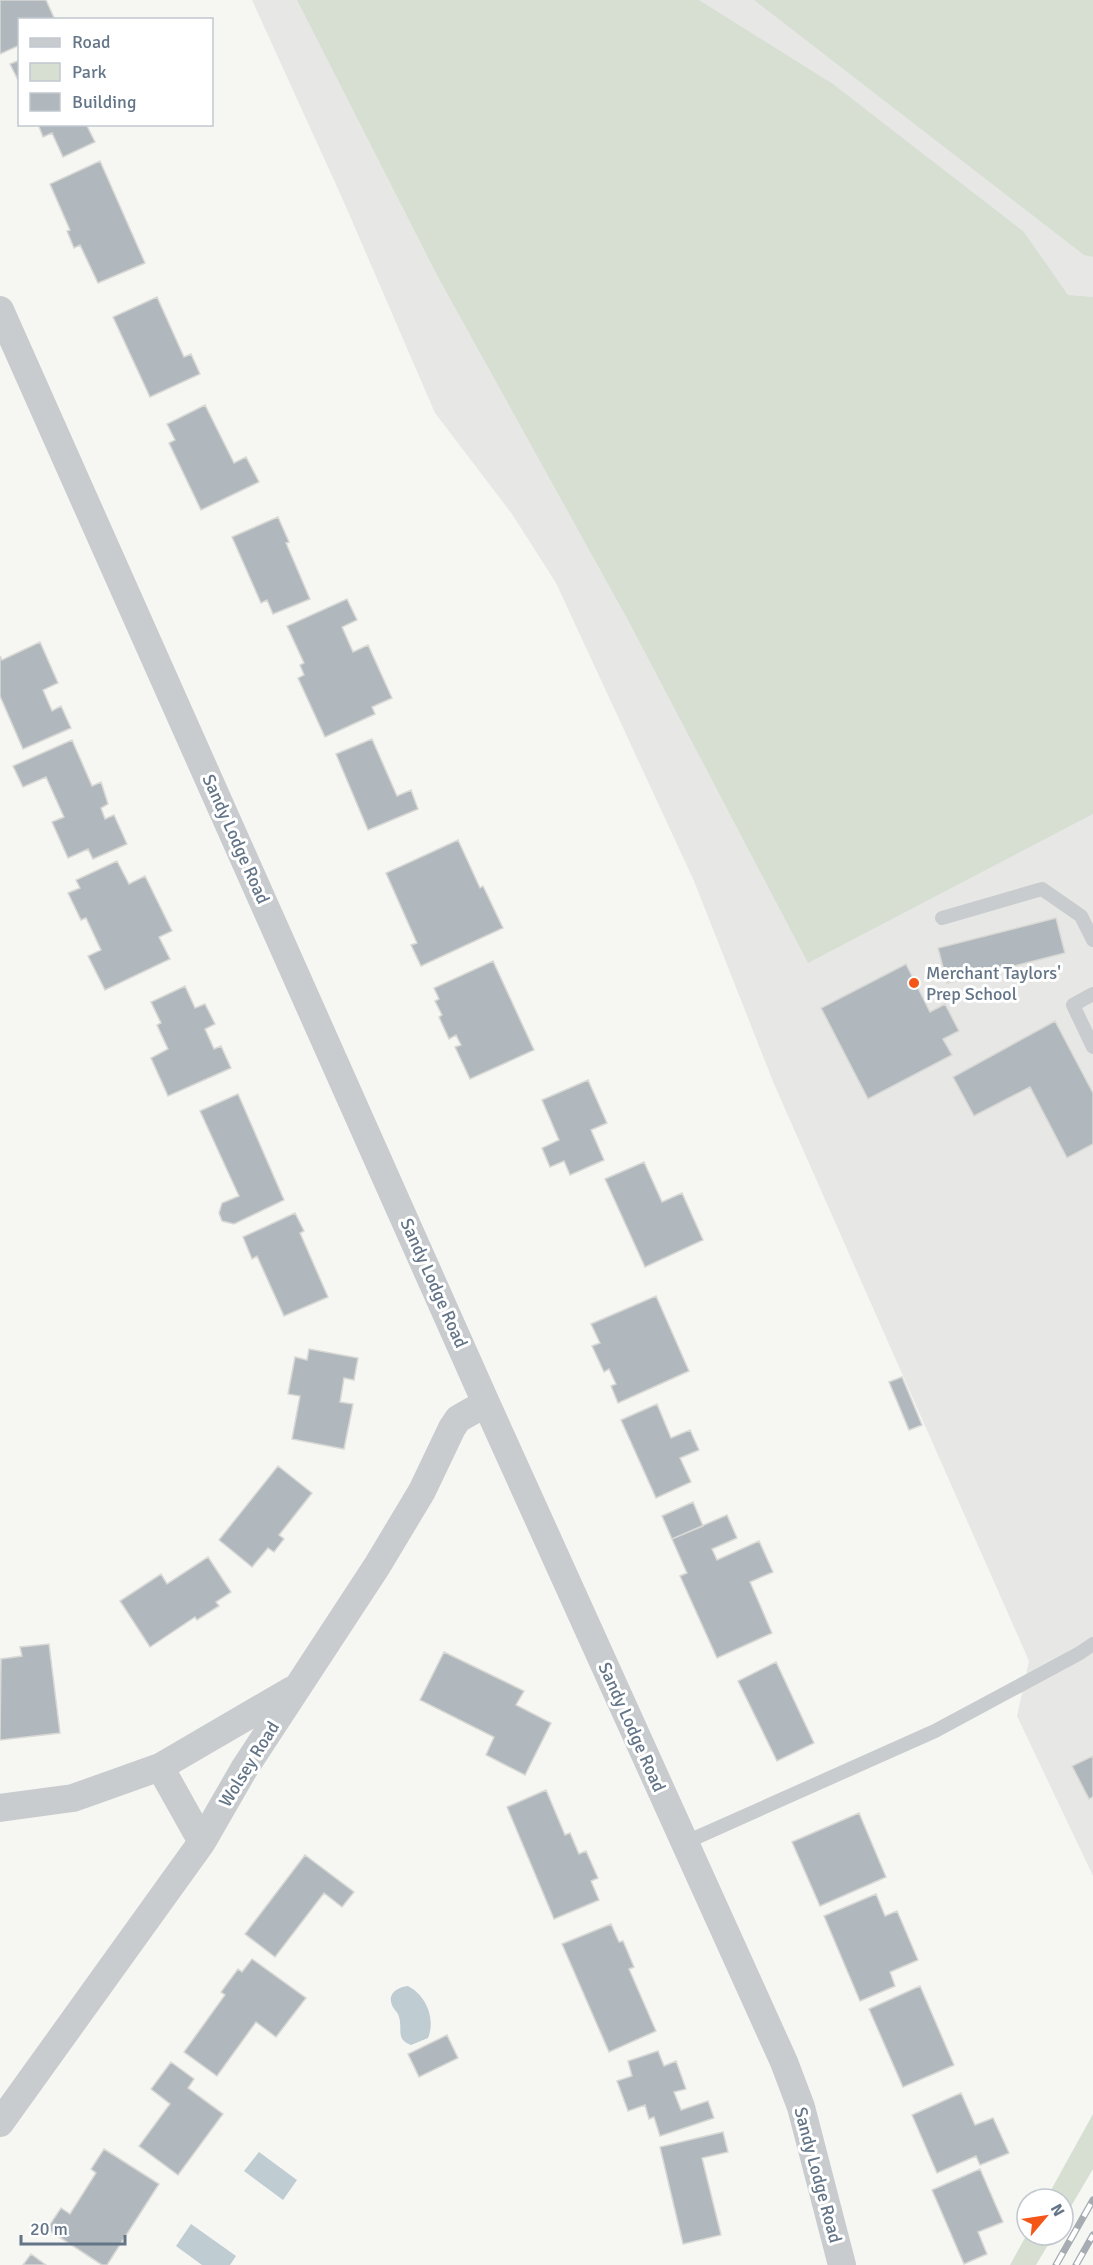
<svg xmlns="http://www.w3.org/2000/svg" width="1093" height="2265" viewBox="0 0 1093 2265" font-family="Signika,sans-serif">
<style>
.built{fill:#e7e8e6}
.green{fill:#d7dfd3}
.water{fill:#bfccd1}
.building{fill:#b0b8bd;stroke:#d8d8d5;stroke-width:1.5}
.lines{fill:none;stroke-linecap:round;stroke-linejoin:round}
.service{stroke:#c9cccf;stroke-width:14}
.minor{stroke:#c9cccf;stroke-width:28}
.rail-casing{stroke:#a6acb2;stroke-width:7}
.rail{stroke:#fff;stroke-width:4.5;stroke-dasharray:14;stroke-linecap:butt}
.poi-dot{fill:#f35616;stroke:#fff;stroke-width:2}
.labels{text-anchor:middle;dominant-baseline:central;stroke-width:6;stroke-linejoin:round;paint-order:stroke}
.street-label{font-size:18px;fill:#637587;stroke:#fff}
.poi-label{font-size:18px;fill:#637587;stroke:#fff;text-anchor:start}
</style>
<rect width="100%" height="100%" fill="#f6f7f3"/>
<path class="built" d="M 252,0 L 757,0 L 1093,177 L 1093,1876 L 1017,1716 L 1029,1661 L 774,1084 L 694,881 L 556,583 L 512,514 L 435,413 L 343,200 Z"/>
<path class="green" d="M 297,0 L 699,0 L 833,84 L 1024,232 L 1068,295 L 1093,297 L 1093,814 L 808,963 L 629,622 L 438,277 Z
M 754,0 L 1093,0 L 1093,257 L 1084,255 Z
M 1093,2114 L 1093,2169 L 1063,2220 L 1063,2199 L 1046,2199 Z
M 1027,2234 L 1054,2235 L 1036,2265 L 1010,2265 Z"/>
<path class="water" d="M 408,1986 C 426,1995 436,2019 428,2038 L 411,2045 C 395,2039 403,2030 399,2017 C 398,2012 393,2009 392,2005 C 387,1993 398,1987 408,1986 Z
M 259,2152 L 297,2180 L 283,2200 L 244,2171 Z
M 191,2224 L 236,2256 L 230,2265 L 202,2265 L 176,2246 Z"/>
<path class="building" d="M 0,0 L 46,0 L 55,20 L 20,20 L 20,45 L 0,54 Z
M 20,60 L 20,84 L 10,64 Z
M 38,124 L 86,124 L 95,142 L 63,157 L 52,133 L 43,137 Z
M 100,161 L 145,263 L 98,283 L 80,245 L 74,248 L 67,231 L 70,230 L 50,184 Z
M 157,297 L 184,357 L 191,354 L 200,374 L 150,397 L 113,317 Z
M 205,405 L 234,463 L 246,457 L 259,482 L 201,510 L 169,443 L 175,440 L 167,424 Z
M 278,517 L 289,542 L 286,543 L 310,599 L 273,614 L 267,600 L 261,603 L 232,537 Z
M 347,599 L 357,620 L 342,627 L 353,652 L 368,645 L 392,698 L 372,707 L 375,714 L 325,737 L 298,678 L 304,675 L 300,665 L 304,663 L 287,626 Z
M 40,642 L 58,683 L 43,690 L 52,711 L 61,706 L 71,728 L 23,749 L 0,696 L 0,656 L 2,660 Z
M 372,739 L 397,796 L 411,790 L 418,809 L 368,830 L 336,754 Z
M 72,740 L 92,786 L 101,782 L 108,804 L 101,808 L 105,819 L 114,815 L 127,844 L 93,859 L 88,849 L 68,858 L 52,822 L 64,817 L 46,777 L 23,787 L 13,766 Z
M 458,840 L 480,888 L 483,886 L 503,928 L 421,966 L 411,945 L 417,943 L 386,873 Z
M 117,861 L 129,884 L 145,876 L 172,931 L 159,937 L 170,959 L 105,990 L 88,956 L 101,950 L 86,918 L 81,920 L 68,893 L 80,888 L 76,880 Z
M 1056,918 L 1065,953 L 947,983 L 938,948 Z
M 493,961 L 534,1050 L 470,1079 L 455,1047 L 461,1045 L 456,1035 L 449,1039 L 439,1017 L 442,1015 L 435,1001 L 439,999 L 434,988 Z
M 906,964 L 930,1012 L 945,1004 L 959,1031 L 943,1039 L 952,1055 L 868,1099 L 821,1008 Z
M 185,986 L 195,1008 L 205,1004 L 215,1024 L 205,1029 L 214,1049 L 221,1046 L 231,1068 L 168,1096 L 151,1058 L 168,1049 L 157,1025 L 161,1023 L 151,1002 Z
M 1055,1021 L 1093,1093 L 1093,1144 L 1067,1158 L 1030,1087 L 974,1116 L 953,1077 Z
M 588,1080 L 607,1123 L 591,1130 L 604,1160 L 570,1175 L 564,1161 L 550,1167 L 542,1148 L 559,1140 L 542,1100 Z
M 238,1094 L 284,1200 L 234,1224 L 222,1221 L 219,1213 L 222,1203 L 239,1196 L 200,1111 Z
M 644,1162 L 662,1202 L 682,1193 L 703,1240 L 645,1267 L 605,1179 Z
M 295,1213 L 304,1231 L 300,1233 L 328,1297 L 284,1316 L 257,1256 L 252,1259 L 243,1237 Z
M 656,1296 L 689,1371 L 618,1403 L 611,1386 L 616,1384 L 609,1369 L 604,1372 L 592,1346 L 600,1343 L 591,1324 Z
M 309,1349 L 358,1358 L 354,1380 L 344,1378 L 340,1402 L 353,1404 L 344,1449 L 292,1439 L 300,1396 L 288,1394 L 295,1357 L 307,1360 Z
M 902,1377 L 922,1425 L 909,1430 L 889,1382 Z
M 657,1404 L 671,1438 L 690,1430 L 699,1450 L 680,1458 L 691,1482 L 656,1498 L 621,1420 Z
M 278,1466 L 312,1493 L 279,1535 L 284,1539 L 274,1552 L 268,1548 L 252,1567 L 219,1540 Z
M 693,1502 L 703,1526 L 672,1539 L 662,1516 Z
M 727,1515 L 737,1538 L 712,1549 L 717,1560 L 759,1541 L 773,1572 L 750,1582 L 772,1633 L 717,1658 L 680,1576 L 687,1573 L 672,1539 Z
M 208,1557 L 231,1592 L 216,1602 L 219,1606 L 197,1620 L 195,1617 L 150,1647 L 120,1601 L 161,1574 L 167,1584 Z
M 49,1644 L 60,1733 L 0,1740 L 1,1659 L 22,1656 L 20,1647 Z
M 444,1652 L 524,1691 L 516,1705 L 551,1723 L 525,1775 L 486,1755 L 494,1737 L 420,1700 Z
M 776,1662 L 814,1743 L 777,1761 L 738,1681 Z
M 1093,1756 L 1093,1797 L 1089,1799 L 1072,1766 Z
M 546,1790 L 565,1835 L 570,1833 L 579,1854 L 586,1851 L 598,1878 L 591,1881 L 599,1900 L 554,1919 L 507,1807 Z
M 859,1813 L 886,1877 L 820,1906 L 792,1842 Z
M 305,1855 L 354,1892 L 342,1907 L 324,1893 L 275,1957 L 245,1934 Z
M 876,1894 L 885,1916 L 897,1911 L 918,1960 L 890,1972 L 895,1986 L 860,2001 L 824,1916 Z
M 611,1924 L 619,1942 L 623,1941 L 634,1967 L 629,1969 L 656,2031 L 609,2052 L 562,1944 Z
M 252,1959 L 306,1998 L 276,2037 L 256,2022 L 217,2076 L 184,2052 L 225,1995 L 221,1992 L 238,1969 L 242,1972 Z
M 920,1986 L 954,2065 L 903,2087 L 869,2009 Z
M 447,2035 L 458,2058 L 419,2077 L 408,2054 Z
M 658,2051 L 664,2066 L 676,2061 L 686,2089 L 674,2092 L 681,2110 L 708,2101 L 714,2118 L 660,2136 L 654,2117 L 649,2119 L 645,2105 L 628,2111 L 617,2081 L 632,2076 L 628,2061 Z
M 171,2062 L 194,2079 L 188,2088 L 223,2114 L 178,2175 L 139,2146 L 170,2104 L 151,2089 Z
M 961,2093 L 975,2125 L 993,2118 L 1009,2153 L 980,2165 L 976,2156 L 937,2173 L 912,2115 Z
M 723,2132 L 728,2152 L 702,2158 L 721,2235 L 683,2244 L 660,2147 Z
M 104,2149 L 159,2184 L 107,2265 L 102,2265 L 47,2229 L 61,2208 L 70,2214 L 96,2173 L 91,2169 Z
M 980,2169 L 1003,2222 L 978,2232 L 987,2254 L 964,2264 L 932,2190 Z
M 31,2254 L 46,2265 L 23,2265 Z"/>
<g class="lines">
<path class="service" d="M 942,918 L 1042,889 L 1081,916 L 1093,940
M 1093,994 L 1073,1005 L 1093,1047
M 684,1843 L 935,1731 L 1080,1653 L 1093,1644"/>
<path class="minor" d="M 0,310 L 486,1403 L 784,2062 L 801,2107 L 842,2265
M 160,1767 L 202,1842
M 0,1808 L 73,1798 L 160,1767 L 292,1690
M 0,2123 L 202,1842 L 244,1769 L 377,1566 L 422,1491 L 452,1428 L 458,1419 L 486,1403"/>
<defs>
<path id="rail" d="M 1056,2265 L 1093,2200
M 1076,2265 L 1093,2235"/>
</defs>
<use href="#rail" class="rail-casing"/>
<use href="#rail" class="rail"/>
</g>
<circle class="poi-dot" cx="914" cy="983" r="6"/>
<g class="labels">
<g class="street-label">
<text transform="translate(236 839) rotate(66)">Sandy Lodge Road</text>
<text transform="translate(434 1283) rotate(66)">Sandy Lodge Road</text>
<text transform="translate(632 1727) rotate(66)">Sandy Lodge Road</text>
<text transform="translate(249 1764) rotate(-58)">Wolsey Road</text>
<text transform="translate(818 2175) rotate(75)">Sandy Lodge Road</text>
</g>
<g class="poi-label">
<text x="926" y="973">Merchant Taylors'<tspan x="926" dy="21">Prep School</tspan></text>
</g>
</g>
<rect x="18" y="18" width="195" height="108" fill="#ffffff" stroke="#c1c8cf" stroke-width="1.5"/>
<rect x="30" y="38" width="30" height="9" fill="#c9cccf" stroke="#c1c8cf" stroke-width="1.5"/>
<text x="72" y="48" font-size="18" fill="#637587">Road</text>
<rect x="30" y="63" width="30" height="18" fill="#d7dfd3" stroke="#c1c8cf" stroke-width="1.5"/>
<text x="72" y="78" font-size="18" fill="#637587">Park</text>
<rect x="30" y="93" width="30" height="18" fill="#b0b8bd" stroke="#c1c8cf" stroke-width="1.5"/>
<text x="72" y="108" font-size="18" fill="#637587">Building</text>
<g transform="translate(1045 2217) rotate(61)"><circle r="28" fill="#ffffff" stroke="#c1c8cf" stroke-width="1.5"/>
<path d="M0-4.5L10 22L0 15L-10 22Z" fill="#f35616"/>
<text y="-9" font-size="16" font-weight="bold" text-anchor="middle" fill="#637587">N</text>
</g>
<path d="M21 2235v9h104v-9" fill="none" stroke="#637587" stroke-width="3"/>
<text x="30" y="2235" font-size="18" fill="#637587" stroke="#ffffff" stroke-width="4.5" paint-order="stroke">20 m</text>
</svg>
